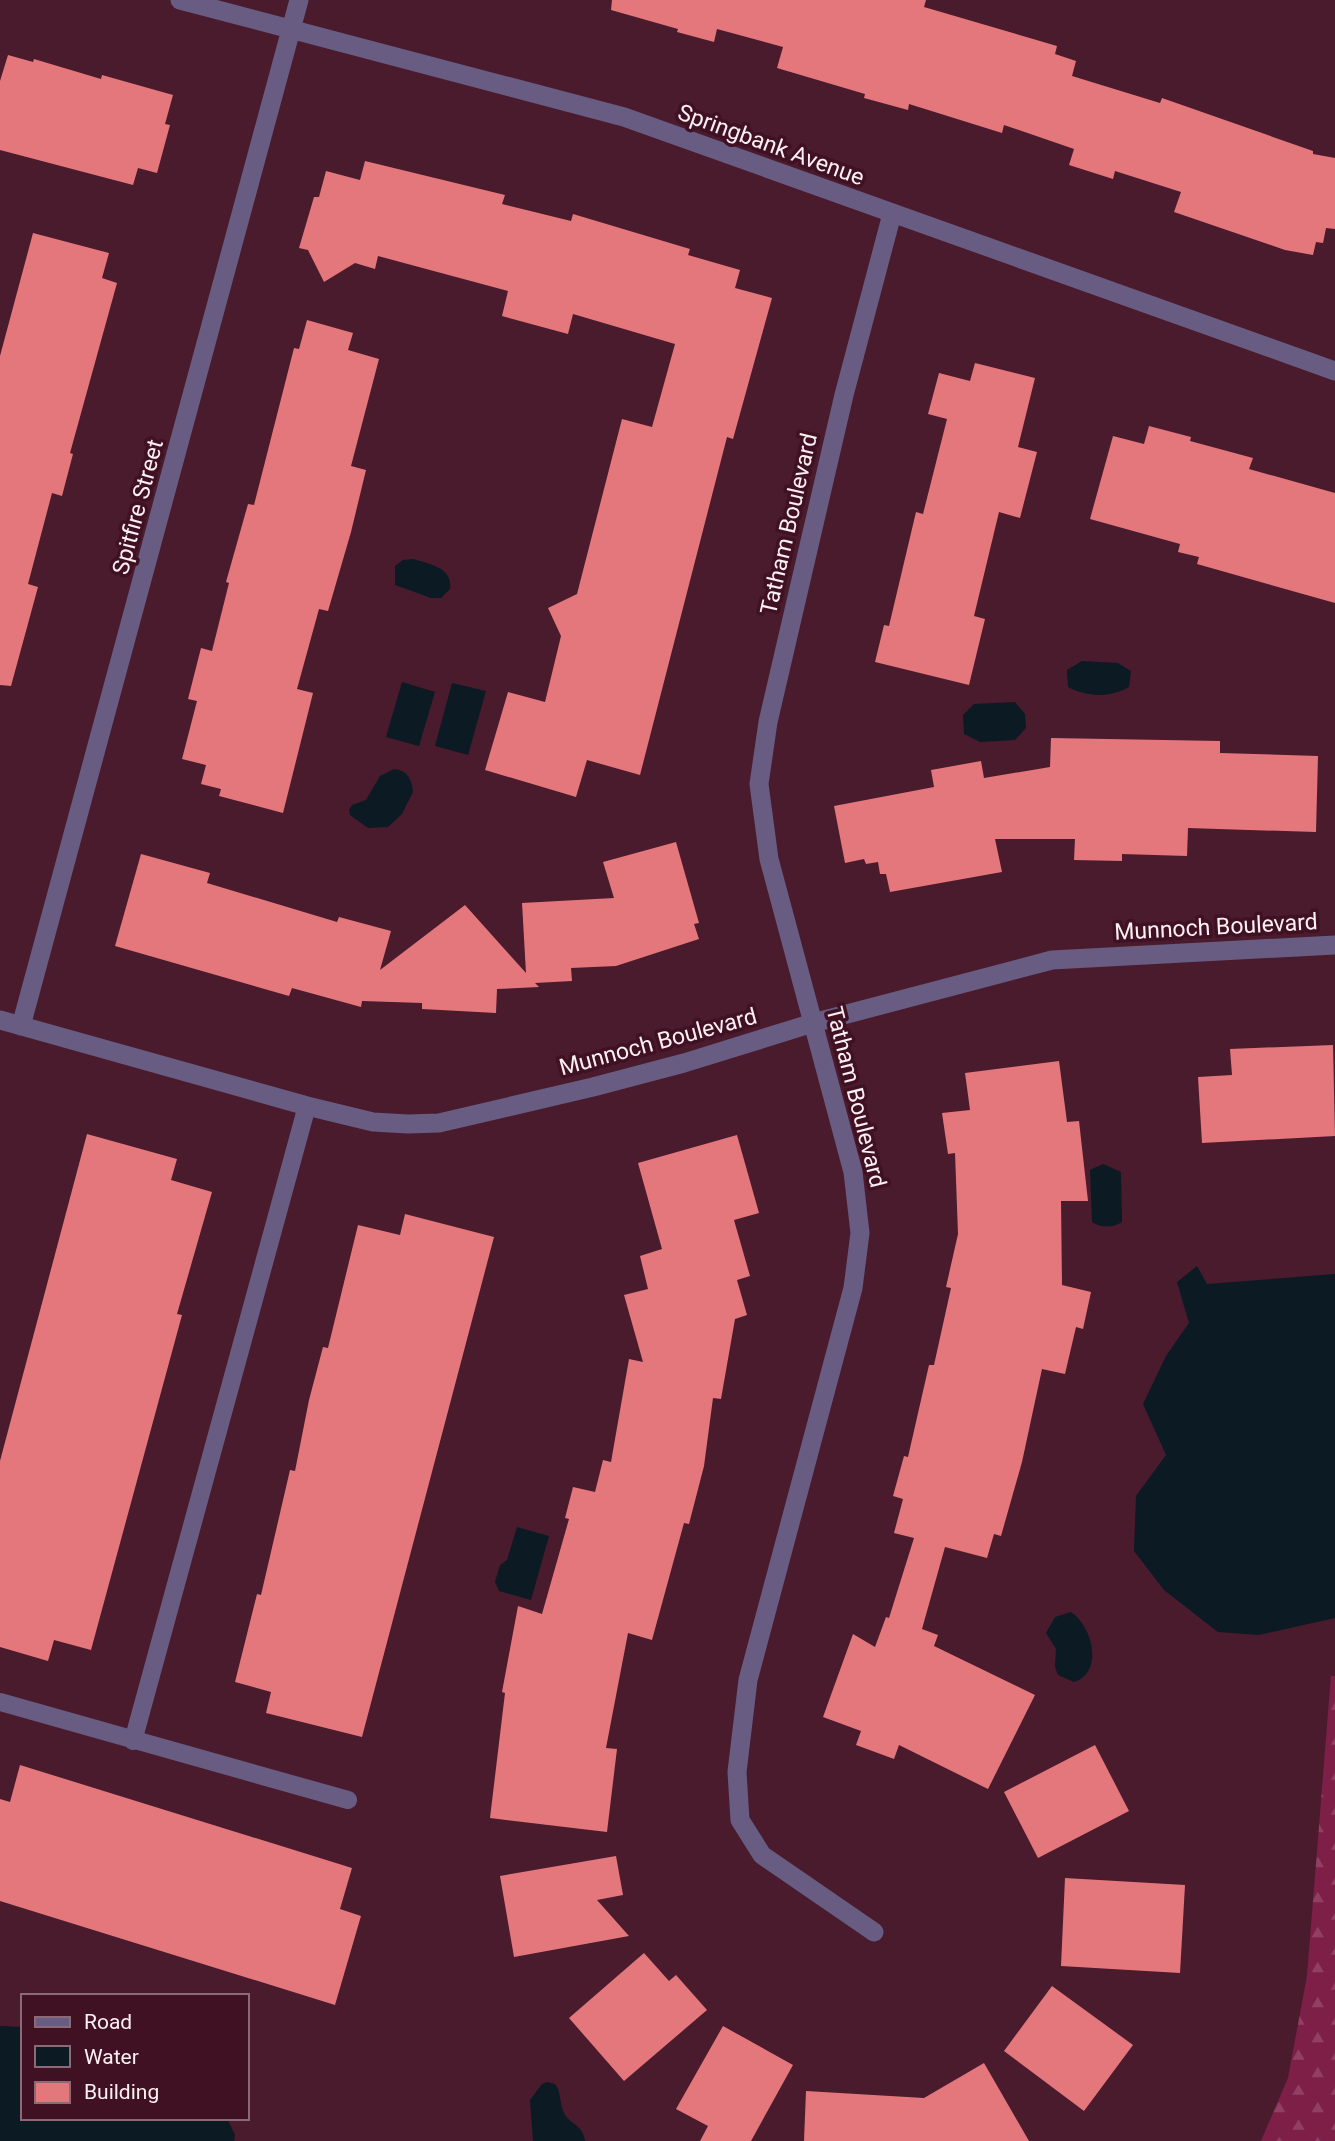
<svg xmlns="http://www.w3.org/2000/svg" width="1335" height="2141" viewBox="0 0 1335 2141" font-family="Roboto,sans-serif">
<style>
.forest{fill:url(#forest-firs)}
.water{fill:#0b1a23}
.building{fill:#e4777c}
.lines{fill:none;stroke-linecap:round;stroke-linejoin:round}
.service{stroke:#685c82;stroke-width:18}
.minor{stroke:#685c82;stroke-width:19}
.labels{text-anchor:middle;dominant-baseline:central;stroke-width:7;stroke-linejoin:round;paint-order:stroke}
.street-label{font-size:23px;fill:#fdf0f3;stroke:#3f1123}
</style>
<defs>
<pattern id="forest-firs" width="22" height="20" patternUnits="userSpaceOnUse" patternTransform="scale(1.75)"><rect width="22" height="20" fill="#7e1f48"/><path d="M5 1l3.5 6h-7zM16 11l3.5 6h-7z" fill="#914063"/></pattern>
</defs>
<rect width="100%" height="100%" fill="#4a1b2d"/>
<path class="forest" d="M 1331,1676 L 1335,1676 L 1335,2141 L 1261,2141 L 1288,2078 L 1307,1976 Z"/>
<path class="water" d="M 413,559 C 429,564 453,567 450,589 L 441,598 L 431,598 L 395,585 L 395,566 L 403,560 Z
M 1082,661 L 1118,663 L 1131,671 L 1129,687 C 1110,698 1087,697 1068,687 L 1067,670 Z
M 402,682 L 435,692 L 419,746 L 386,737 Z
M 452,683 L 486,691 L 468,755 L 435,746 Z
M 1015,702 L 1025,714 L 1026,728 L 1015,740 L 980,742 L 964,734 L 963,715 L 974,704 Z
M 394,769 C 407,770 412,779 413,792 L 402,814 L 388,827 L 368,828 L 350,815 L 349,810 L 352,805 L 366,800 L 380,776 Z
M 1103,1164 L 1121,1172 L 1122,1222 C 1112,1228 1102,1228 1092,1222 L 1090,1170 Z
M 1197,1266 L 1207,1284 L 1335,1274 L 1335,1618 L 1259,1635 L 1218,1632 L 1164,1590 L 1134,1551 L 1136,1496 L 1166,1455 L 1143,1404 L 1166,1356 L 1189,1323 L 1177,1282 Z
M 517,1527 L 549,1536 L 531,1600 L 499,1591 L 495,1582 L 500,1565 L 507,1560 Z
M 1071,1612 C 1093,1627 1104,1672 1074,1682 L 1058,1675 L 1055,1667 L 1056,1649 L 1046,1633 L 1055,1617 Z
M 0,2026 L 23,2027 L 23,2118 L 227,2118 L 235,2135 L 234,2141 L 0,2141 Z
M 547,2082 L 555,2084 C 562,2093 559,2103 564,2113 C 570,2125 583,2124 585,2141 L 533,2141 L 530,2100 L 542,2084 Z"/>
<path class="building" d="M 612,0 L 926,0 L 924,7 L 1057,46 L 1055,54 L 1076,61 L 1072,76 L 1160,103 L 1162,98 L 1313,151 L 1313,154 L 1335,158 L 1335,229 L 1326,228 L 1323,243 L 1316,242 L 1313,255 L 1285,250 L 1174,212 L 1181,192 L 1115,171 L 1113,179 L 1069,165 L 1074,149 L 1004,125 L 1002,133 L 909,104 L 908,110 L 864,98 L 865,94 L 777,68 L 783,47 L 717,29 L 714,42 L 677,32 L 678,29 L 611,10 Z
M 8,55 L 33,62 L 34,59 L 101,79 L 102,75 L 173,95 L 165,124 L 170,125 L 157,173 L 138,168 L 133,185 L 0,150 L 0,81 Z
M 365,161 L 505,195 L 502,204 L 571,221 L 573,214 L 690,249 L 688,255 L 740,270 L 735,288 L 772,298 L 733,439 L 727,437 L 640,775 L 587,760 L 576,797 L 485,770 L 508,692 L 545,702 L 561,636 L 548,608 L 577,594 L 622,419 L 652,427 L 675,344 L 573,314 L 568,334 L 502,316 L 508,291 L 378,256 L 375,269 L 355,263 L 324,282 L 308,250 L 299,248 L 314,197 L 319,197 L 326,171 L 360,180 Z
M 33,233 L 109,253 L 102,278 L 117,283 L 70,453 L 73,454 L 62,496 L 52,493 L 28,584 L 38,587 L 11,686 L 0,685 L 0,356 Z
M 307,320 L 353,333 L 348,350 L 379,359 L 351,466 L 366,470 L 351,532 L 328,611 L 319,609 L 297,689 L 313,693 L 283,813 L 219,796 L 221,789 L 201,784 L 206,765 L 182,759 L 197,701 L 188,699 L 201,648 L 212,651 L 229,583 L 226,582 L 248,504 L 254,505 L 294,348 L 299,349 Z
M 975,363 L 1035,378 L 1018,447 L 1037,452 L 1020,518 L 999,512 L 974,616 L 985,619 L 969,685 L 875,662 L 884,625 L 889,626 L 916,512 L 923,514 L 947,419 L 928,414 L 939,373 L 970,381 Z
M 1149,426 L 1191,437 L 1190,441 L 1253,458 L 1249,469 L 1335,493 L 1335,603 L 1197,564 L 1199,557 L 1178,552 L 1180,544 L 1090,519 L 1113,436 L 1144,444 Z
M 1051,738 L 1220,741 L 1220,753 L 1318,756 L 1316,832 L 1188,828 L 1187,856 L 1122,854 L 1122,861 L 1074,860 L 1075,839 L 995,839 L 1002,872 L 890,892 L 886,874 L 880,874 L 878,862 L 866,864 L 864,859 L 845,863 L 834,806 L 934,787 L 931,770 L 981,761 L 984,778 L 1050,767 Z
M 676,842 L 699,923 L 694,924 L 699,939 L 616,966 L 571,968 L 572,981 L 535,983 L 539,987 L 497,989 L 496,1013 L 422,1009 L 422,1003 L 362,1001 L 361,1007 L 292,988 L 289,996 L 115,946 L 141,854 L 210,873 L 207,883 L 337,922 L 339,917 L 391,931 L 380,970 L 465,905 L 526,973 L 522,903 L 614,898 L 603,862 Z
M 1333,1045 L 1335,1136 L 1202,1143 L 1198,1077 L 1232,1075 L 1230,1049 Z
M 1059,1061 L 1067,1122 L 1079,1121 L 1088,1201 L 1061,1201 L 1062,1285 L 1091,1292 L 1083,1329 L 1076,1327 L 1065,1374 L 1042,1369 L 1022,1462 L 1001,1536 L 994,1534 L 987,1558 L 945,1547 L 922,1629 L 938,1635 L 934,1646 L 1035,1695 L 988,1789 L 899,1745 L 894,1759 L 856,1745 L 861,1731 L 823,1717 L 853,1634 L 875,1647 L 886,1617 L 889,1618 L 914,1538 L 894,1533 L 903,1499 L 893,1496 L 904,1456 L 908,1457 L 929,1365 L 934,1365 L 951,1288 L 946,1287 L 958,1234 L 955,1153 L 948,1154 L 942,1113 L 970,1110 L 965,1073 Z
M 87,1134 L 177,1159 L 171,1180 L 212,1192 L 177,1314 L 182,1315 L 91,1650 L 54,1640 L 48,1661 L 0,1647 L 0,1461 Z
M 737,1135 L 759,1213 L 734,1220 L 750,1276 L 737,1280 L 747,1315 L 735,1319 L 721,1399 L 713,1398 L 704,1466 L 689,1524 L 684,1523 L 652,1640 L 628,1633 L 606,1748 L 617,1749 L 607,1832 L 490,1818 L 505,1693 L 502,1692 L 518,1606 L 542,1614 L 569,1519 L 565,1518 L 573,1487 L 595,1492 L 603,1460 L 611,1462 L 629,1359 L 643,1362 L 624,1295 L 648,1289 L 640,1256 L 662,1249 L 638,1163 Z
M 405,1214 L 494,1237 L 362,1737 L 266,1713 L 271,1692 L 235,1682 L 257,1594 L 261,1595 L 290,1470 L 295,1471 L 309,1400 L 323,1347 L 328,1348 L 358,1225 L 400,1235 Z
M 1095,1745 L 1129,1811 L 1038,1858 L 1004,1792 Z
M 20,1765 L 352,1868 L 340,1909 L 361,1916 L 335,2005 L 0,1901 L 0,1799 L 10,1802 Z
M 616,1856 L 623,1895 L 597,1900 L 629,1936 L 514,1957 L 500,1876 Z
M 1065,1878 L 1185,1885 L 1180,1973 L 1061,1966 Z
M 644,1953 L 669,1981 L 676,1975 L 707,2010 L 624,2081 L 569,2018 Z
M 1052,1986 L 1133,2045 L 1084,2111 L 1004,2051 Z
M 723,2026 L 793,2065 L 751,2141 L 700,2141 L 708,2126 L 676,2109 Z
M 984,2063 L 1029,2141 L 804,2141 L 806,2091 L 924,2098 Z"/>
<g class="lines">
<path class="service" d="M 0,1702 L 348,1800
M 133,1741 L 307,1106"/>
<path class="minor" d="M 180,0 L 624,117 L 1335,371
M 0,1020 L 307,1106 L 373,1122 L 408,1124 L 439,1123 L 593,1087 L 684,1063 L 813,1023 L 1052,960 L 1335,945
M 21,1026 L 299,0
M 874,1932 L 762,1855 L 740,1820 L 737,1772 L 748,1680 L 853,1288 L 860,1233 L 853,1172 L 769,859 L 759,784 L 768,722 L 844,395 L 892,214"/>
</g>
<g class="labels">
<g class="street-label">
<text transform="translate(771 145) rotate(20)">Springbank Avenue</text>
<text transform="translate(138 507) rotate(-75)">Spitfire Street</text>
<text transform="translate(789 524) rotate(-77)">Tatham Boulevard</text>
<text transform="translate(1216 927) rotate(-3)">Munnoch Boulevard</text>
<text transform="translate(658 1042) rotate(-15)">Munnoch Boulevard</text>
<text transform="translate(856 1097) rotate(76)">Tatham Boulevard</text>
</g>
</g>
<rect x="21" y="1994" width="228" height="126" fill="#3f1123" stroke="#8b6a76" stroke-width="2"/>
<rect x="35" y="2017" width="35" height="10" fill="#685c82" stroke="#8b6a76" stroke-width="2"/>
<text x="84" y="2029" font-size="21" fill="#fdf0f3">Road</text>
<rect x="35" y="2046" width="35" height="21" fill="#0b1a23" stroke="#8b6a76" stroke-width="2"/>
<text x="84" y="2064" font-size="21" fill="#fdf0f3">Water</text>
<rect x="35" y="2082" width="35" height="21" fill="#e4777c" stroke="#8b6a76" stroke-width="2"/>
<text x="84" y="2099" font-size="21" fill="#fdf0f3">Building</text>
</svg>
